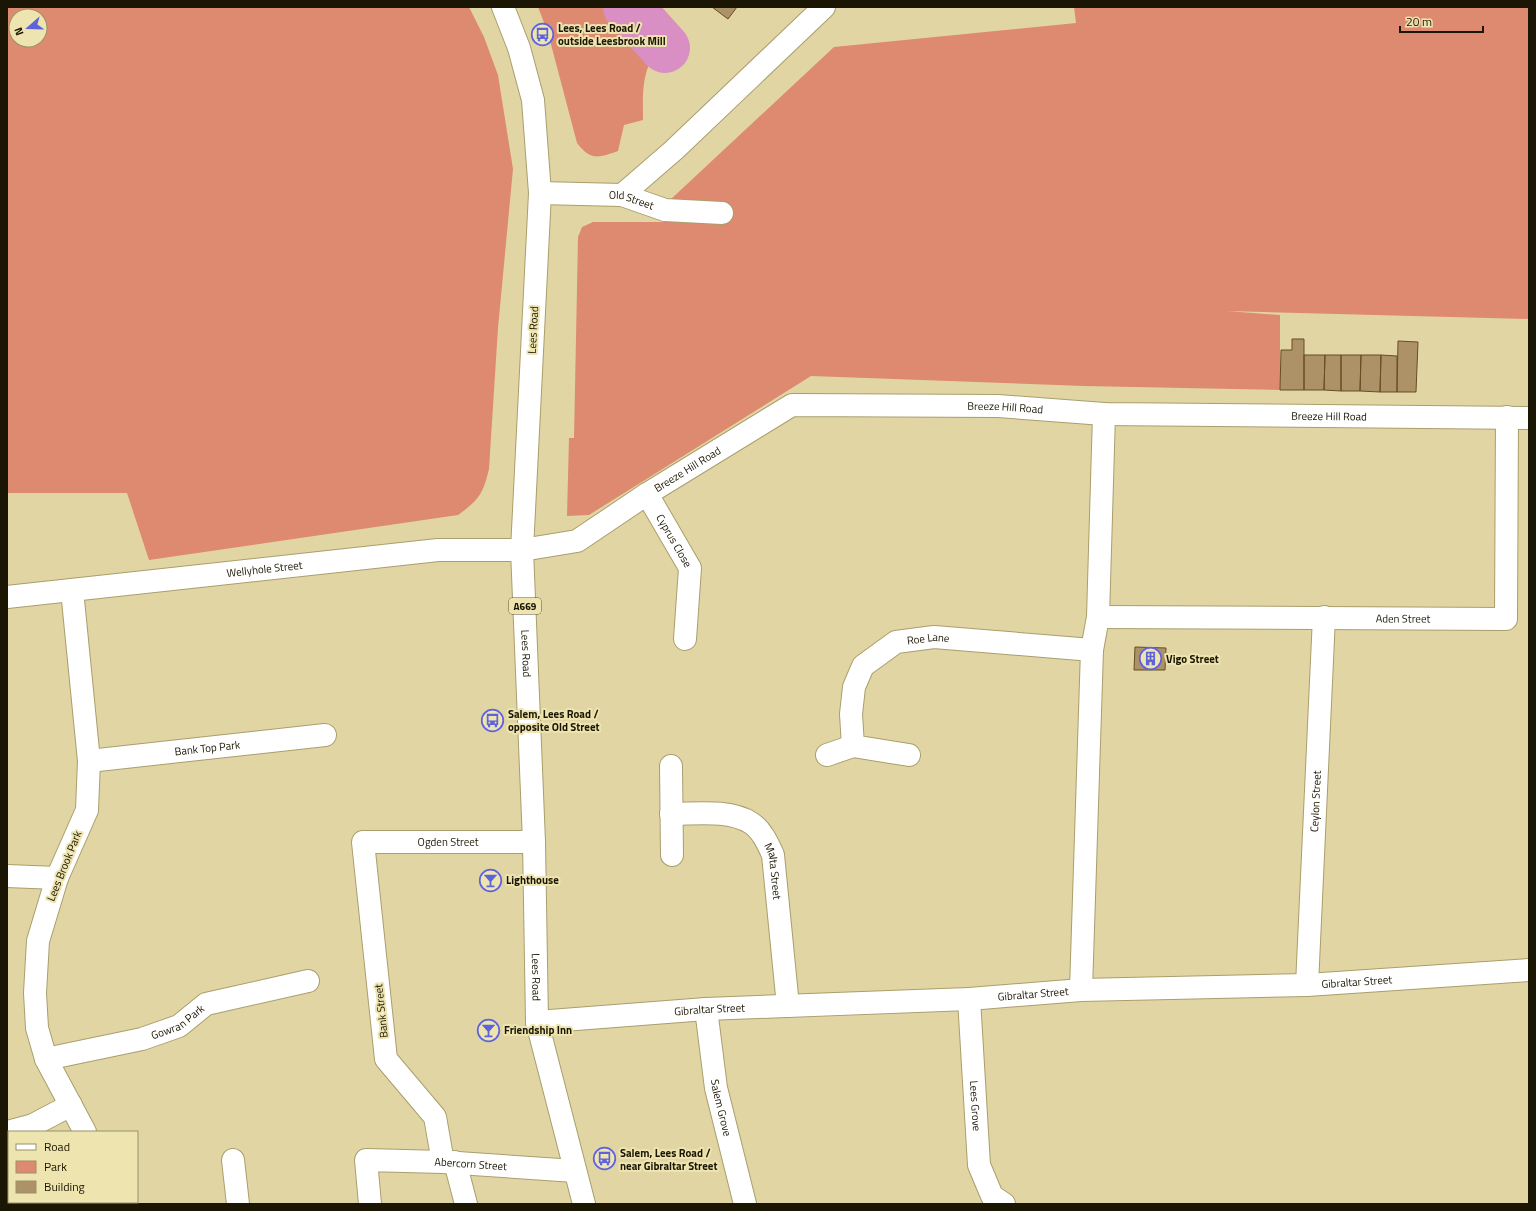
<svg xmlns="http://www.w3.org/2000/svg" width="1536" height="1211" viewBox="0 0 1536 1211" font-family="'Titillium Web',sans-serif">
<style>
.green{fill:#de8a71;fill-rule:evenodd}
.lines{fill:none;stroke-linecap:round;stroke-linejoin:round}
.river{stroke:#d98ec4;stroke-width:50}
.building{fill:#ae9267;stroke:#674d23}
.minor-casing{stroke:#a99e6d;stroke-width:24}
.major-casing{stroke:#a99e6d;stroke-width:24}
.minor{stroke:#fff;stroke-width:22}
.major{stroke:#fff;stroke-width:22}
.labels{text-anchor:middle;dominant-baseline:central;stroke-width:4;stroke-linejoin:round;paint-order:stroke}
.shield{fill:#eee4b0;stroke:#5a5437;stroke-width:1}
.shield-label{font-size:10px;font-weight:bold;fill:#1a1603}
.poi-label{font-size:11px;font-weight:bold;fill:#1a1603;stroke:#eee4b0;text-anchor:start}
.street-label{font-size:11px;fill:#1a1603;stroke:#eee4b0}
</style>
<rect width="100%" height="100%" fill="#e1d6a3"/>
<path class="green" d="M 7,7 L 469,7 L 484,37 L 498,75 L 513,169 L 498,328 L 489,469 C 483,494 479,500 458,515 L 149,560 L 127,493 L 7,493 ZM 16,16 L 40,16 L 40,40 L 16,40 Z
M 538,7 L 614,7 L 625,24 L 654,55 C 641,76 643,97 643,120 L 624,125 L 618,151 C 598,158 591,161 577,143 L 548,33 Z
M 1074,7 L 1529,7 L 1529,319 L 1227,311 L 1280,315 L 1280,390 L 1083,386 L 811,376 L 589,515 L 567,516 L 569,438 L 574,438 L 578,237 L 582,227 L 593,222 L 673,222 L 670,200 L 834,47 L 1076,23 Z"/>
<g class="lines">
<path class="river" d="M 628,7 L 665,48"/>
</g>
<path class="building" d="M 712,7 L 737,7 L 728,19 Z
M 1292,339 L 1304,339 L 1304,390 L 1280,390 L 1281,350 L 1292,350 Z
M 1398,341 L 1418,342 L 1416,392 L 1397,392 Z
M 1304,355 L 1325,355 L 1324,390 L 1304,390 Z
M 1325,355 L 1341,355 L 1341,391 L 1324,390 Z
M 1341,355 L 1361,355 L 1360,391 L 1341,391 Z
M 1361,355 L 1381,355 L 1380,392 L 1360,391 Z
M 1381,355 L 1397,356 L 1397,392 L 1380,392 Z
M 1135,647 L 1166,648 L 1165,670 L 1134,670 Z"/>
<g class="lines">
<defs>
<g id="minor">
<path id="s1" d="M 540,193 L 622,195 L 665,210 L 722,213"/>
<path d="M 622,195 L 674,150 L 824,7"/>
<path id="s2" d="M 647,494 L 690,568 L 685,639"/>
<path d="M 72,590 L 89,761 L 87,810 L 57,878 L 38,941 L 35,993 L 37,1028 L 46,1059 L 85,1132"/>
<path id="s3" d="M 7,597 L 438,550 L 522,550 L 577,541 L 647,494 L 792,405 L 998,406 L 1104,414 L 1529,418"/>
<path id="s4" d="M 1098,617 L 1506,619 L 1507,417"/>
<path d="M 827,755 L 853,746"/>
<path id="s5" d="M 909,755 L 853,746 L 851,714 L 854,687 L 863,666 L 896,642 L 934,637 L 1092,650"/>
<path id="s6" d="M 89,761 L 325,735"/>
<path d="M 671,766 L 672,855"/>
<path id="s7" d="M 671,814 C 696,814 729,809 751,823 C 762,830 768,844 773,855 L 788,1006"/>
<path d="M 7,876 L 57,878"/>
<path id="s8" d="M 1307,985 L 1324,617"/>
<path d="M 1081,990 L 1092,650 L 1098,617 L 1104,414"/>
<path id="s9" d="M 969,999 L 979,1165 L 992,1196 L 1004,1204"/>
<path id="s10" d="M 706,1009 L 716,1088 L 745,1204"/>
<path id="s11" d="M 537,1022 L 706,1009 L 969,999 L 1081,990 L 1307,985 L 1529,970"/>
<path id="s12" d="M 46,1059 L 142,1039 L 179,1026 L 206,1004 L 308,981"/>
<path d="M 7,1132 L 33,1125 L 71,1105"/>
<path d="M 233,1160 L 238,1204"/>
<path id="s13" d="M 443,1162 L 435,1117 L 386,1059 L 363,842 L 534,842"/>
<path d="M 455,1162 L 466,1204"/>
<path d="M 121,1202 L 122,1204"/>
<path id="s14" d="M 370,1204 L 366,1160 L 443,1162 L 575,1171"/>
</g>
<g id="major">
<path id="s15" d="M 503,7 L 519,48 L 533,100 L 540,193 L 522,550 L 534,842 L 537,1022 L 584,1204"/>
</g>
</defs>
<use href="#minor" class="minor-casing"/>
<use href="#major" class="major-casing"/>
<use href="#minor" class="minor"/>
<use href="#major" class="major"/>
</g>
<defs>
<symbol id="bus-ring" viewBox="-11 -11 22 22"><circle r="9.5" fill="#eee4b0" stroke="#5f63db" stroke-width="1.5"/><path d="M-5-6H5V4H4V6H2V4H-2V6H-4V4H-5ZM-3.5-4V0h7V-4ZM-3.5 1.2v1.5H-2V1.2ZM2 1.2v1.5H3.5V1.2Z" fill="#5f63db"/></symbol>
<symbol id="building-ring" viewBox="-11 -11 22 22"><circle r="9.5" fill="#eee4b0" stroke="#5f63db" stroke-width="1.5"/><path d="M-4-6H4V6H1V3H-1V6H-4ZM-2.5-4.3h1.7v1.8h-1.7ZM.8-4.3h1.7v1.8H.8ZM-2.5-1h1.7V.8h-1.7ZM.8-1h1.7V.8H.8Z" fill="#5f63db"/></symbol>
<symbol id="bar-ring" viewBox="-11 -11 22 22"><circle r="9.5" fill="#eee4b0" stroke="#5f63db" stroke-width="1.5"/><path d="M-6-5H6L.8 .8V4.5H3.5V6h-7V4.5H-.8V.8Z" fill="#5f63db"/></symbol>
</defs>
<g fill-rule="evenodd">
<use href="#bus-ring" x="530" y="22" width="25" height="25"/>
<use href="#building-ring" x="1138" y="646" width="25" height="25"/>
<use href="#bus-ring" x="480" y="708" width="25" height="25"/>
<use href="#bar-ring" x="478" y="868" width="25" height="25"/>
<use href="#bar-ring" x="476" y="1018" width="25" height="25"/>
<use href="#bus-ring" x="592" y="1146" width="25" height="25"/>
</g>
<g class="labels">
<rect class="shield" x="509" y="598" width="32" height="16" rx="3"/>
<g class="shield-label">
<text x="525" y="606">A669</text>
</g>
<g class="poi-label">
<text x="558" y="28">Lees, Lees Road /<tspan x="558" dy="13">outside Leesbrook Mill</tspan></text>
<text x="1166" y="659">Vigo Street</text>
<text x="508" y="714">Salem, Lees Road /<tspan x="508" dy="13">opposite Old Street</tspan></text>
<text x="506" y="880">Lighthouse</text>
<text x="504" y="1030">Friendship Inn</text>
<text x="620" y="1153">Salem, Lees Road /<tspan x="620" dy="13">near Gibraltar Street</tspan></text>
</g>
<g class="street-label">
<text stroke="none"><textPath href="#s1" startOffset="92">Old Street</textPath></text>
<text transform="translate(533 330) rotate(-87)">Lees Road</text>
<text stroke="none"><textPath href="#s3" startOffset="1041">Breeze Hill Road</textPath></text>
<text stroke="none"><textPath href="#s3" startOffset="1365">Breeze Hill Road</textPath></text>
<text stroke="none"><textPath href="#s3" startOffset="705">Breeze Hill Road</textPath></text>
<text stroke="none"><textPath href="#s2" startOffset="54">Cyprus Close</textPath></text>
<text stroke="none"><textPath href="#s3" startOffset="259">Wellyhole Street</textPath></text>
<text stroke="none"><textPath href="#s4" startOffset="305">Aden Street</textPath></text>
<text stroke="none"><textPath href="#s5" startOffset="212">Roe Lane</textPath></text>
<text stroke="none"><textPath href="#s15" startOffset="652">Lees Road</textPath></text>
<text stroke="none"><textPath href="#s6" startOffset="119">Bank Top Park</textPath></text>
<text stroke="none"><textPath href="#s8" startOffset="184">Ceylon Street</textPath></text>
<text stroke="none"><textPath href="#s13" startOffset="425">Ogden Street</textPath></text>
<text transform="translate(64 866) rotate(-68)">Lees Brook Park</text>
<text stroke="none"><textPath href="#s7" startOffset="137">Malta Street</textPath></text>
<text stroke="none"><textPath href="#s15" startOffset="976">Lees Road</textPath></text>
<text stroke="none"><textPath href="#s11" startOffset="821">Gibraltar Street</textPath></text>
<text stroke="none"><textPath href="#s11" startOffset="497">Gibraltar Street</textPath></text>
<text stroke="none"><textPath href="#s11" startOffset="173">Gibraltar Street</textPath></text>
<text transform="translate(381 1011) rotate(-96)">Bank Street</text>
<text stroke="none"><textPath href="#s12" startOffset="138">Gowran Park</textPath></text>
<text stroke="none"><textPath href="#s9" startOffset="107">Lees Grove</textPath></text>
<text stroke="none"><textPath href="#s10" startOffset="100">Salem Grove</textPath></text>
<text stroke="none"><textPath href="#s14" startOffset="149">Abercorn Street</textPath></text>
</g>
</g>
<rect width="1536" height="1211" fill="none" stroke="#1a1603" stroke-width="16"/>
<rect x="8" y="1131" width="130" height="72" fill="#eee4b0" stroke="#99926b"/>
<rect x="16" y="1144" width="20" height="6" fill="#ffffff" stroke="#99926b"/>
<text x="44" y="1151" font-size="12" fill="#1a1603">Road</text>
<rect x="16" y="1161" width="20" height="12" fill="#de8a71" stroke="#99926b"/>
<text x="44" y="1171" font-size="12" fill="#1a1603">Park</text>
<rect x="16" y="1181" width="20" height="12" fill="#ae9267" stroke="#99926b"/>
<text x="44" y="1191" font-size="12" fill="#1a1603">Building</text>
<g transform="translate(28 28) rotate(250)"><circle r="19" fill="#eee4b0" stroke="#99926b"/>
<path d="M0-3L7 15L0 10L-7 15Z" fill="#5f63db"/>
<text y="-6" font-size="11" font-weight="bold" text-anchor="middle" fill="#1a1603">N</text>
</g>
<path d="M1400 26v6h83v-6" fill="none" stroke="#1a1603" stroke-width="2"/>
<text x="1406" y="26" font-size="12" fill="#1a1603" stroke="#eee4b0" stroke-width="3" paint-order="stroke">20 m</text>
</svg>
